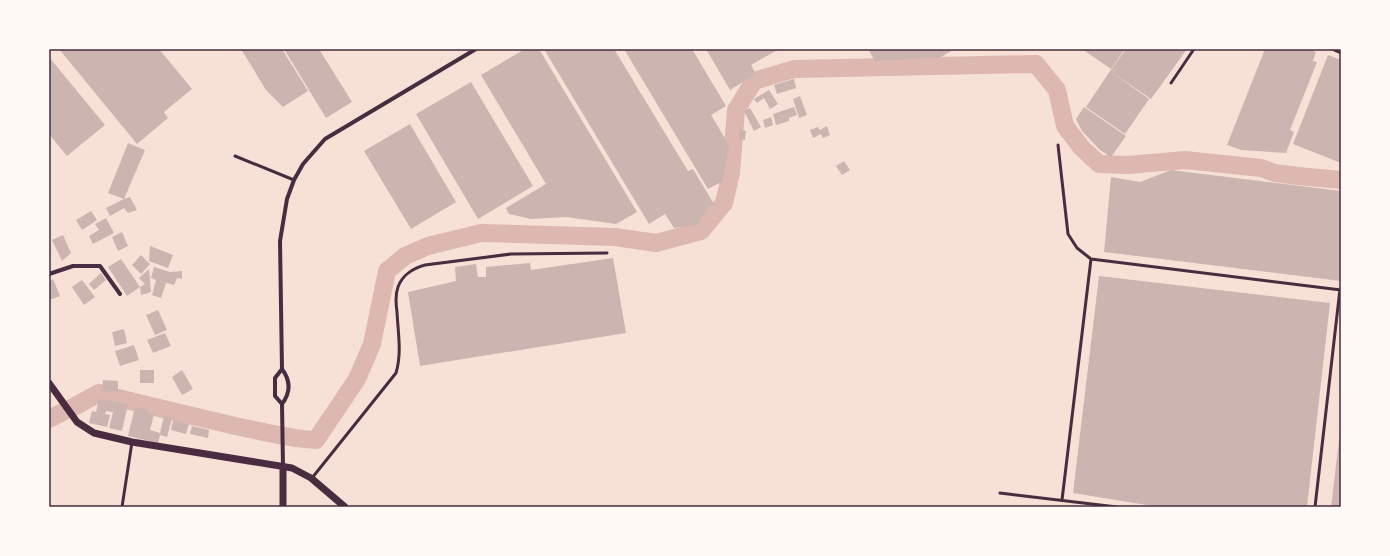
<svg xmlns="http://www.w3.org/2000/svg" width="1390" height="556" viewBox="0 0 1390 556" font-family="Barlow,sans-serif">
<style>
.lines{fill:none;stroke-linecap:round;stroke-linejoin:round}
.river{stroke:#dcb8b0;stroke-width:18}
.building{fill:#ccb4b1}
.service{stroke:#4a2c40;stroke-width:3}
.minor{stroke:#4a2c40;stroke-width:4}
.tertiary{stroke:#4a2c40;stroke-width:7}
.neatline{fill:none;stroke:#4a2c40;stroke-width:1.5}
</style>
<rect width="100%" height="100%" fill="#f7e1d7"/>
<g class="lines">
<path class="river" d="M 70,409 L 99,393 C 144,405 189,415 235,426 C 262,431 288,439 316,440 L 357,379 L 372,344 L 387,271 L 405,256 L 428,246 L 481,233 L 615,237 L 656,243 L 701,231 L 724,203 L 731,173 L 736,110 L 754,81 L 794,69 L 1036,64 L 1057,90 L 1065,126 L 1081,147 L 1099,164 L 1128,165 L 1185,160 L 1261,168 L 1275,173 L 1298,176 L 1341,180
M 49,419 L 63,412"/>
</g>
<path class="building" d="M 59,49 L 159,49 L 192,89 L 164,112 L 168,118 L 137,144 Z
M 241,49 L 282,49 L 308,91 L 283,107 L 266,90 Z
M 284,49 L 319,49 L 352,102 L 326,118 Z
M 525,49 L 539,49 L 637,212 L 616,224 L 566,217 L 531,219 L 509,214 L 506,208 L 546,184 L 481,75 Z
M 544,49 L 614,49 L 688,171 L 693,169 L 714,204 L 709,207 L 697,225 L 674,228 L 665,214 L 649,224 Z
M 624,49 L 692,49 L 726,106 L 711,115 L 729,145 L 723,181 L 708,189 Z
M 706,49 L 779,49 L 751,65 L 756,74 L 730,90 Z
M 868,49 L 950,49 L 951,51 L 941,57 L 875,61 Z
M 1082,49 L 1125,49 L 1111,69 Z
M 1126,49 L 1187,49 L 1151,99 L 1110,71 Z
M 1265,49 L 1309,49 L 1316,52 L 1313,61 L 1317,62 L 1290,130 L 1294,132 L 1286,153 L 1241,150 L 1227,145 Z
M 1328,55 L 1341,60 L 1341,163 L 1293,144 Z
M 49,57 L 105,125 L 67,156 L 49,134 Z
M 1110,71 L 1149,99 L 1125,134 L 1086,107 Z
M 794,79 L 796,88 L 777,94 L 774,85 Z
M 471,82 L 533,186 L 478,219 L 416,114 Z
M 769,90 L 778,104 L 770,109 L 764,98 L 757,103 L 754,99 Z
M 800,96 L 807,115 L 799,118 L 793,99 Z
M 794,107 L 797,115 L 789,118 L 789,121 L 776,125 L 773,114 Z
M 1084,107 L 1126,136 L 1111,157 L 1100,150 L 1082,131 L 1076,119 Z
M 750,108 L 761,127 L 754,131 L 744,111 Z
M 771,117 L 773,125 L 765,128 L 763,120 Z
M 410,124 L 456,202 L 411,229 L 364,151 Z
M 827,126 L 830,135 L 823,138 L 821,134 L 813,138 L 810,130 L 818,127 L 820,130 Z
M 740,129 L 746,131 L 745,140 L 739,139 Z
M 128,143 L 145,150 L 124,199 L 130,197 L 137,210 L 128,213 L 124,208 L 110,216 L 106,208 L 124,199 L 108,193 Z
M 844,161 L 850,170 L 842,175 L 836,166 Z
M 1171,170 L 1341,191 L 1341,281 L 1104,252 L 1111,177 L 1140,182 Z
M 91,211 L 97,220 L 82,230 L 76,220 Z
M 106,218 L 114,233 L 93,244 L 89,236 L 99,230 L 95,224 Z
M 122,232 L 128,246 L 118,251 L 112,237 Z
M 63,235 L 71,253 L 62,261 L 52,240 Z
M 150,246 L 173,255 L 168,268 L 149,261 Z
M 141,255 L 150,264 L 141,274 L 132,265 Z
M 613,258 L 626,333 L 420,366 L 408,292 L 456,281 L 455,267 L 476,264 L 478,277 L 486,277 L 486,267 L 530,263 L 531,270 Z
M 121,259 L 140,287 L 127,296 L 108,267 Z
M 154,267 L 170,272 L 182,271 L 182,279 L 177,278 L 174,285 L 156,280 L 166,283 L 161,298 L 152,295 L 156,280 L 151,278 Z
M 149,269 L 151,292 L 141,295 L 140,287 L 145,284 L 139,278 Z
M 101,273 L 106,280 L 94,290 L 89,284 Z
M 1099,276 L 1330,303 L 1307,507 L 1159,507 L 1073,493 Z
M 53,279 L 60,296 L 49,300 L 49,282 Z
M 82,280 L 95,297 L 84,305 L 72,287 Z
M 158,310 L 167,330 L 155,335 L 146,315 Z
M 124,329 L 127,343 L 115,346 L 112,332 Z
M 165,333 L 171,346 L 153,353 L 147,340 Z
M 134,345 L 139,360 L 120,366 L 115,351 Z
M 140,370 L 154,370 L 154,383 L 140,383 Z
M 182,370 L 193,389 L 182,395 L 172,377 Z
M 103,380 L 118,381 L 118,392 L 102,391 Z
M 99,399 L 128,404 L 122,431 L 109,428 L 113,412 L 106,411 L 105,414 L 110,415 L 107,427 L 89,423 L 92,411 L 96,412 Z
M 135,407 L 149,410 L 148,413 L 154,414 L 150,430 L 160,433 L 164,416 L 172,418 L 167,437 L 160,435 L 158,443 L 128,436 Z
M 173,420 L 189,424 L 186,434 L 171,430 Z
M 192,426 L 209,430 L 208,438 L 190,434 Z
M 1340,432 L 1341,507 L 1331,507 Z"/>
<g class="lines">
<path class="service" d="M 1332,49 L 1341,53
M 1171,83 L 1194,49
M 1058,145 L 1068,234 L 1077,248 L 1091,259 L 1341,290
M 235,156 L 294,180
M 312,478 L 396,373 C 402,353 398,333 397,312 C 396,305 395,295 398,287 C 402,275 414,268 425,265 L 511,254 L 607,253
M 1000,493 L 1117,507
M 1062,500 L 1091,259
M 122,507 L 132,442
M 1315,507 L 1340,289"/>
<path class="minor" d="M 49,274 L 73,266 L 100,266 L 120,294
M 282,369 L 275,378 L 275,396 L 282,404 L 283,467
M 282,404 C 291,392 291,381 282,369 L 280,241 L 287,199 L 294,180 L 303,164 L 325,139 L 476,49"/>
<path class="tertiary" d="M 49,383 L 77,422 L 94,433 L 132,442 L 292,468 L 311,478 L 345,507
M 283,467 L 283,507"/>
</g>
<rect width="1390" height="556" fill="none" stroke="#fffaf5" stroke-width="100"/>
<rect x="50" y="50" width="1290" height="456" class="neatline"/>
</svg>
